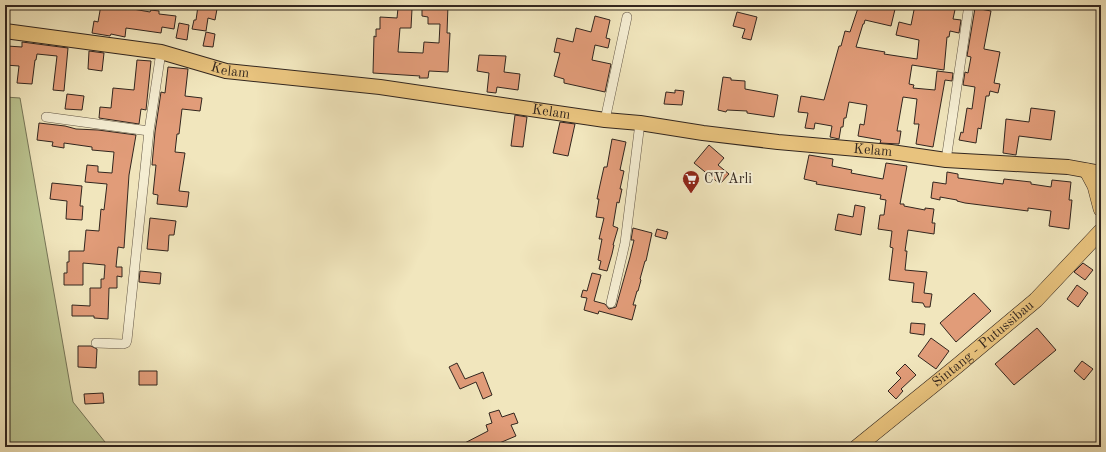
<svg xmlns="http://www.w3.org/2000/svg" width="1106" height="452" viewBox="0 0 1106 452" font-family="'Old Standard TT',serif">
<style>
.green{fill:#bbc490;stroke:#767558}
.building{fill:#e19c79;stroke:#32261f}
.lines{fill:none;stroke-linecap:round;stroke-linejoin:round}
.minor-casing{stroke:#625646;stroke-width:10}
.primary-casing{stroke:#32261f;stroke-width:16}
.trunk-casing{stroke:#32261f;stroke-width:16}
.minor{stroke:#f6efd4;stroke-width:9}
.primary{stroke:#e8c37e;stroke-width:14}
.trunk{stroke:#e8c37e;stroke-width:15}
.labels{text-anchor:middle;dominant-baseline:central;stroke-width:4;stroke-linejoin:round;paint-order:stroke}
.street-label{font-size:14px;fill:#32261f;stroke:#f6efd4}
.poi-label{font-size:14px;fill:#32261f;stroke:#f6efd4;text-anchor:start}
</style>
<rect width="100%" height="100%" fill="#f1e6bd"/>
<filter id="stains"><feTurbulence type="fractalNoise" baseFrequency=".005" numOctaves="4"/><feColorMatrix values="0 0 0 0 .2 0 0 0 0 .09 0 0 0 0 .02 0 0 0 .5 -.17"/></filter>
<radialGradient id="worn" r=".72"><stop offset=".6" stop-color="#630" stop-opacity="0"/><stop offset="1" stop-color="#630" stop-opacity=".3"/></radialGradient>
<path class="green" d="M 5,97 L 20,98 L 73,402 L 109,447 L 5,447 Z"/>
<path class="building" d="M 101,5 L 124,5 L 133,6 L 133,9 L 150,12 L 151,10 L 159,11 L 159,14 L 176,16 L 174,29 L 162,27 L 161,33 L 126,28 L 125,37 L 111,34 L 110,36 L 92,33 L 94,21 L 98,22 Z
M 436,5 L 448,5 L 447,33 L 450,33 L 448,72 L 429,71 L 428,78 L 419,78 L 420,76 L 373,73 L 374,36 L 376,37 L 376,29 L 380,29 L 380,17 L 397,18 L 398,8 L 412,9 L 411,28 L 400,28 L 398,52 L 423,53 L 424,42 L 439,43 L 440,24 L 428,24 L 428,17 L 422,16 L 422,7 L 436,7 Z
M 859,5 L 896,5 L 891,26 L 865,20 L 864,24 L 863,24 L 856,47 L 885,52 L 884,54 L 917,59 L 919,40 L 896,35 L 899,22 L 911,25 L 915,5 L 956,5 L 953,19 L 961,20 L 959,33 L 950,31 L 949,37 L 947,37 L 944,70 L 912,65 L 909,84 L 914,85 L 913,88 L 935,90 L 937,71 L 953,73 L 952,81 L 945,80 L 933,147 L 916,144 L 919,124 L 914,124 L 917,99 L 903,97 L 897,131 L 901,131 L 899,144 L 880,143 L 881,140 L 858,136 L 860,124 L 864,125 L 867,105 L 849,102 L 846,118 L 844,118 L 843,127 L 841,127 L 839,139 L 830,137 L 832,126 L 815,123 L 814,129 L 805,128 L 808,113 L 798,112 L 801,96 L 824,100 L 839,46 L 841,46 L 845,31 L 850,32 Z
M 198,6 L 217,9 L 215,20 L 208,18 L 206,31 L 192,29 L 194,20 L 196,20 Z
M 975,8 L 991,11 L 984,48 L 984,49 L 1000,52 L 994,83 L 1000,84 L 998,93 L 990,91 L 989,96 L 986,96 L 981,129 L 978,128 L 976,143 L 959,140 L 961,132 L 963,133 L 967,108 L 972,109 L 975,87 L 963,85 L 965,72 L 968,73 L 971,57 L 967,56 Z
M 737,12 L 757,17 L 751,40 L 742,38 L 745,29 L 733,26 Z
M 595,16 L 610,20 L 606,38 L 610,39 L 608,48 L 595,45 L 592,60 L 611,64 L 605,92 L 564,83 L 564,79 L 554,76 L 560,53 L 554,52 L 557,38 L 573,42 L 576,28 L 591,32 Z
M 179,23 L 189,25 L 187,40 L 176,38 Z
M 206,32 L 215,34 L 213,47 L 203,46 Z
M 22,42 L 68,48 L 64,91 L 53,90 L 57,56 L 37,54 L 36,60 L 35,60 L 32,84 L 17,83 L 19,66 L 5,65 L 7,46 L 22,47 Z
M 89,51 L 104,53 L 102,71 L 88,69 Z
M 479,55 L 506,56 L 504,72 L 520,74 L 518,90 L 497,87 L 496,93 L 487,92 L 489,73 L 477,71 Z
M 137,60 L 151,61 L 146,110 L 141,109 L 139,124 L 99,118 L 100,107 L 111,108 L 113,88 L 134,90 Z
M 168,67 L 188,69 L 185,96 L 202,98 L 200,111 L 182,109 L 179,134 L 177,134 L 175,152 L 185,153 L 179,191 L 189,192 L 187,207 L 157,204 L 158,195 L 153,194 L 156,165 L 152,165 L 155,132 L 161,92 L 165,93 Z
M 723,77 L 731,78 L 731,80 L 745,81 L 745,89 L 778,95 L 774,117 L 747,113 L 747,111 L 727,110 L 726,112 L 718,110 Z
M 675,90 L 684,91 L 682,105 L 664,104 L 666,92 L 675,93 Z
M 67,94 L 84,96 L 82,110 L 65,109 Z
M 1031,108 L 1055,111 L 1051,140 L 1019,136 L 1016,155 L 1003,153 L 1006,119 L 1029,122 Z
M 515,115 L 527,117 L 523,147 L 511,146 Z
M 560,122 L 575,124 L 568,156 L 553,153 Z
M 39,123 L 65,126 L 76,129 L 98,130 L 136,135 L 129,175 L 124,248 L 118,247 L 116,267 L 122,267 L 122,277 L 117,276 L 117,288 L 109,288 L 108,319 L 94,318 L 94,316 L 72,316 L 72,305 L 90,306 L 90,288 L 101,288 L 101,279 L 104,279 L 105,265 L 83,263 L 83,285 L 64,285 L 64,273 L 67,273 L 67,262 L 69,262 L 69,251 L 84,251 L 86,230 L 99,231 L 101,209 L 104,210 L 107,184 L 85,182 L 87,165 L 98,166 L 98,172 L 112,173 L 114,152 L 92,150 L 92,147 L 64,143 L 64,148 L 52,146 L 53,142 L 37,140 Z
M 612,139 L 626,142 L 620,170 L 624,171 L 620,189 L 622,189 L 619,203 L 617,202 L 613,226 L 618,228 L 613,245 L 614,245 L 612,254 L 607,271 L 599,269 L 601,261 L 598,260 L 602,239 L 599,239 L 604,218 L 596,217 L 599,199 L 597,199 L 600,185 L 604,167 L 607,167 Z
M 709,145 L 724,158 L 718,165 L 729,174 L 720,184 L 694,163 Z
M 809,155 L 833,159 L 832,166 L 852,170 L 851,173 L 883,179 L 886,163 L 907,166 L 900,204 L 904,204 L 904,206 L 925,210 L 925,208 L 934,209 L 932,223 L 935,223 L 934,234 L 908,230 L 905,251 L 907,251 L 905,270 L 927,272 L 924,293 L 932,294 L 930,307 L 925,307 L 923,303 L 912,302 L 914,283 L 889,280 L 893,248 L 890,247 L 892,231 L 878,229 L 880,215 L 884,215 L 886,200 L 880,199 L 881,195 L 816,184 L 817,182 L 804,179 Z
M 947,172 L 958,174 L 958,178 L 1003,184 L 1004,179 L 1031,182 L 1031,184 L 1051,187 L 1052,180 L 1071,182 L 1069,200 L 1072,200 L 1069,229 L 1049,226 L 1051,211 L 1028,208 L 1028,211 L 965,203 L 957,201 L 957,200 L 940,197 L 940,200 L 931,198 L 933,182 L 946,184 Z
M 52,183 L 82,186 L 80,206 L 83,206 L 82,220 L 66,219 L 67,201 L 50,199 Z
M 855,205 L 865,207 L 861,235 L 835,230 L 838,214 L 853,217 Z
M 150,218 L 176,221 L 174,235 L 169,235 L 168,251 L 147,249 Z
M 633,228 L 652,233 L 646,261 L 645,261 L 640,279 L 641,280 L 638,291 L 637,291 L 633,305 L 636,305 L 632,320 L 599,311 L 598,314 L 584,310 L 587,298 L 581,297 L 583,290 L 587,291 L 592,273 L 601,275 L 594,301 L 605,304 L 609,309 L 616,307 L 630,257 L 634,240 L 631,240 Z
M 657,229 L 668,232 L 666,239 L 655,236 Z
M 1083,263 L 1093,270 L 1085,280 L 1074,272 Z
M 140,271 L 161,273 L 160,284 L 139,282 Z
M 1077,285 L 1088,293 L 1078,307 L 1067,299 Z
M 974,293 L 991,311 L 956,342 L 940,323 Z
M 911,323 L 925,324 L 924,335 L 910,333 Z
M 1037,328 L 1056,350 L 1014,385 L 995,364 Z
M 931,338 L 949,351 L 936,369 L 918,356 Z
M 78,346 L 91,346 L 97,349 L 96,368 L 78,367 Z
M 1082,361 L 1093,369 L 1084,380 L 1074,371 Z
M 457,363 L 465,379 L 483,372 L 492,395 L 483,399 L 476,382 L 460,389 L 449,367 Z
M 905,364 L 916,375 L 901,389 L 903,391 L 896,399 L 888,391 L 901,378 L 896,373 Z
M 139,371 L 157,371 L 157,385 L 139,385 Z
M 103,393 L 104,403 L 85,404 L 84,394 Z
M 499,410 L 502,417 L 514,413 L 518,423 L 511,425 L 516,436 L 490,447 L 457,447 L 488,431 L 486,425 L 492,423 L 489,413 Z"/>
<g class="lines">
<defs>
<path id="minor" d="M 46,117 L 149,131
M 605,120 L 627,17
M 946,160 L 969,5
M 611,303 L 625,243 L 640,123
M 96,343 L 123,344 L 126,343 L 127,340 L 149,131 L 161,52"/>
<g id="primary">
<path id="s1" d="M 5,31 L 161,52 L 226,71 L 380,87 L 605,120 L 640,123 L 703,133 L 778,142 L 891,152 L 946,160 L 1068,167 L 1101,173"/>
</g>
<g id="trunk">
<path d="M 1087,171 L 1095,186 L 1101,209"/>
<path id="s2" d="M 857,447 L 957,366 L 1036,300 L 1101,231"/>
</g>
</defs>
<use href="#minor" class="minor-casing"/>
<use href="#primary" class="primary-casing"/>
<use href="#trunk" class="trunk-casing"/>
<use href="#minor" class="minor"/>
<use href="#primary" class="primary"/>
<use href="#trunk" class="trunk"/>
</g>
<defs>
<symbol id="supermarket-pin" viewBox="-11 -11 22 30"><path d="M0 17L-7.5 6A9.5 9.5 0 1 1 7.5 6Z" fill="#8f2418" stroke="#f6efd4"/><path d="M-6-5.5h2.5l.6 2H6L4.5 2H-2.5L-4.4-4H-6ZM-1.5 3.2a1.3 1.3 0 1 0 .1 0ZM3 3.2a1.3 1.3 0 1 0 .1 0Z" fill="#fff"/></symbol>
</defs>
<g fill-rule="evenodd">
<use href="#supermarket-pin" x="681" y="169" width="20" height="27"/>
</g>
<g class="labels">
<g class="street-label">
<text stroke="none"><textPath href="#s1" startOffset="229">Kelam</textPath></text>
<text stroke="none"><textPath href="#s1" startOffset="553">Kelam</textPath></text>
<text stroke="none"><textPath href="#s1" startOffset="877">Kelam</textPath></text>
<text stroke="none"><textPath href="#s2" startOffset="163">Sintang - Putussibau</textPath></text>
</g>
<g class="poi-label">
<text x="704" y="179">CV Arli</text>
</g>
</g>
<rect width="1106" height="452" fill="none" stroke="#f1e6bd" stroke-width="20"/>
<rect x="6" y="6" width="1094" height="440" fill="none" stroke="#32261f" stroke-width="2"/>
<rect x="10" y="10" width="1086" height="432" fill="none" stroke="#32261f"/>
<rect width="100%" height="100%" filter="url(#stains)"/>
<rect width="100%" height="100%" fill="url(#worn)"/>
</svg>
